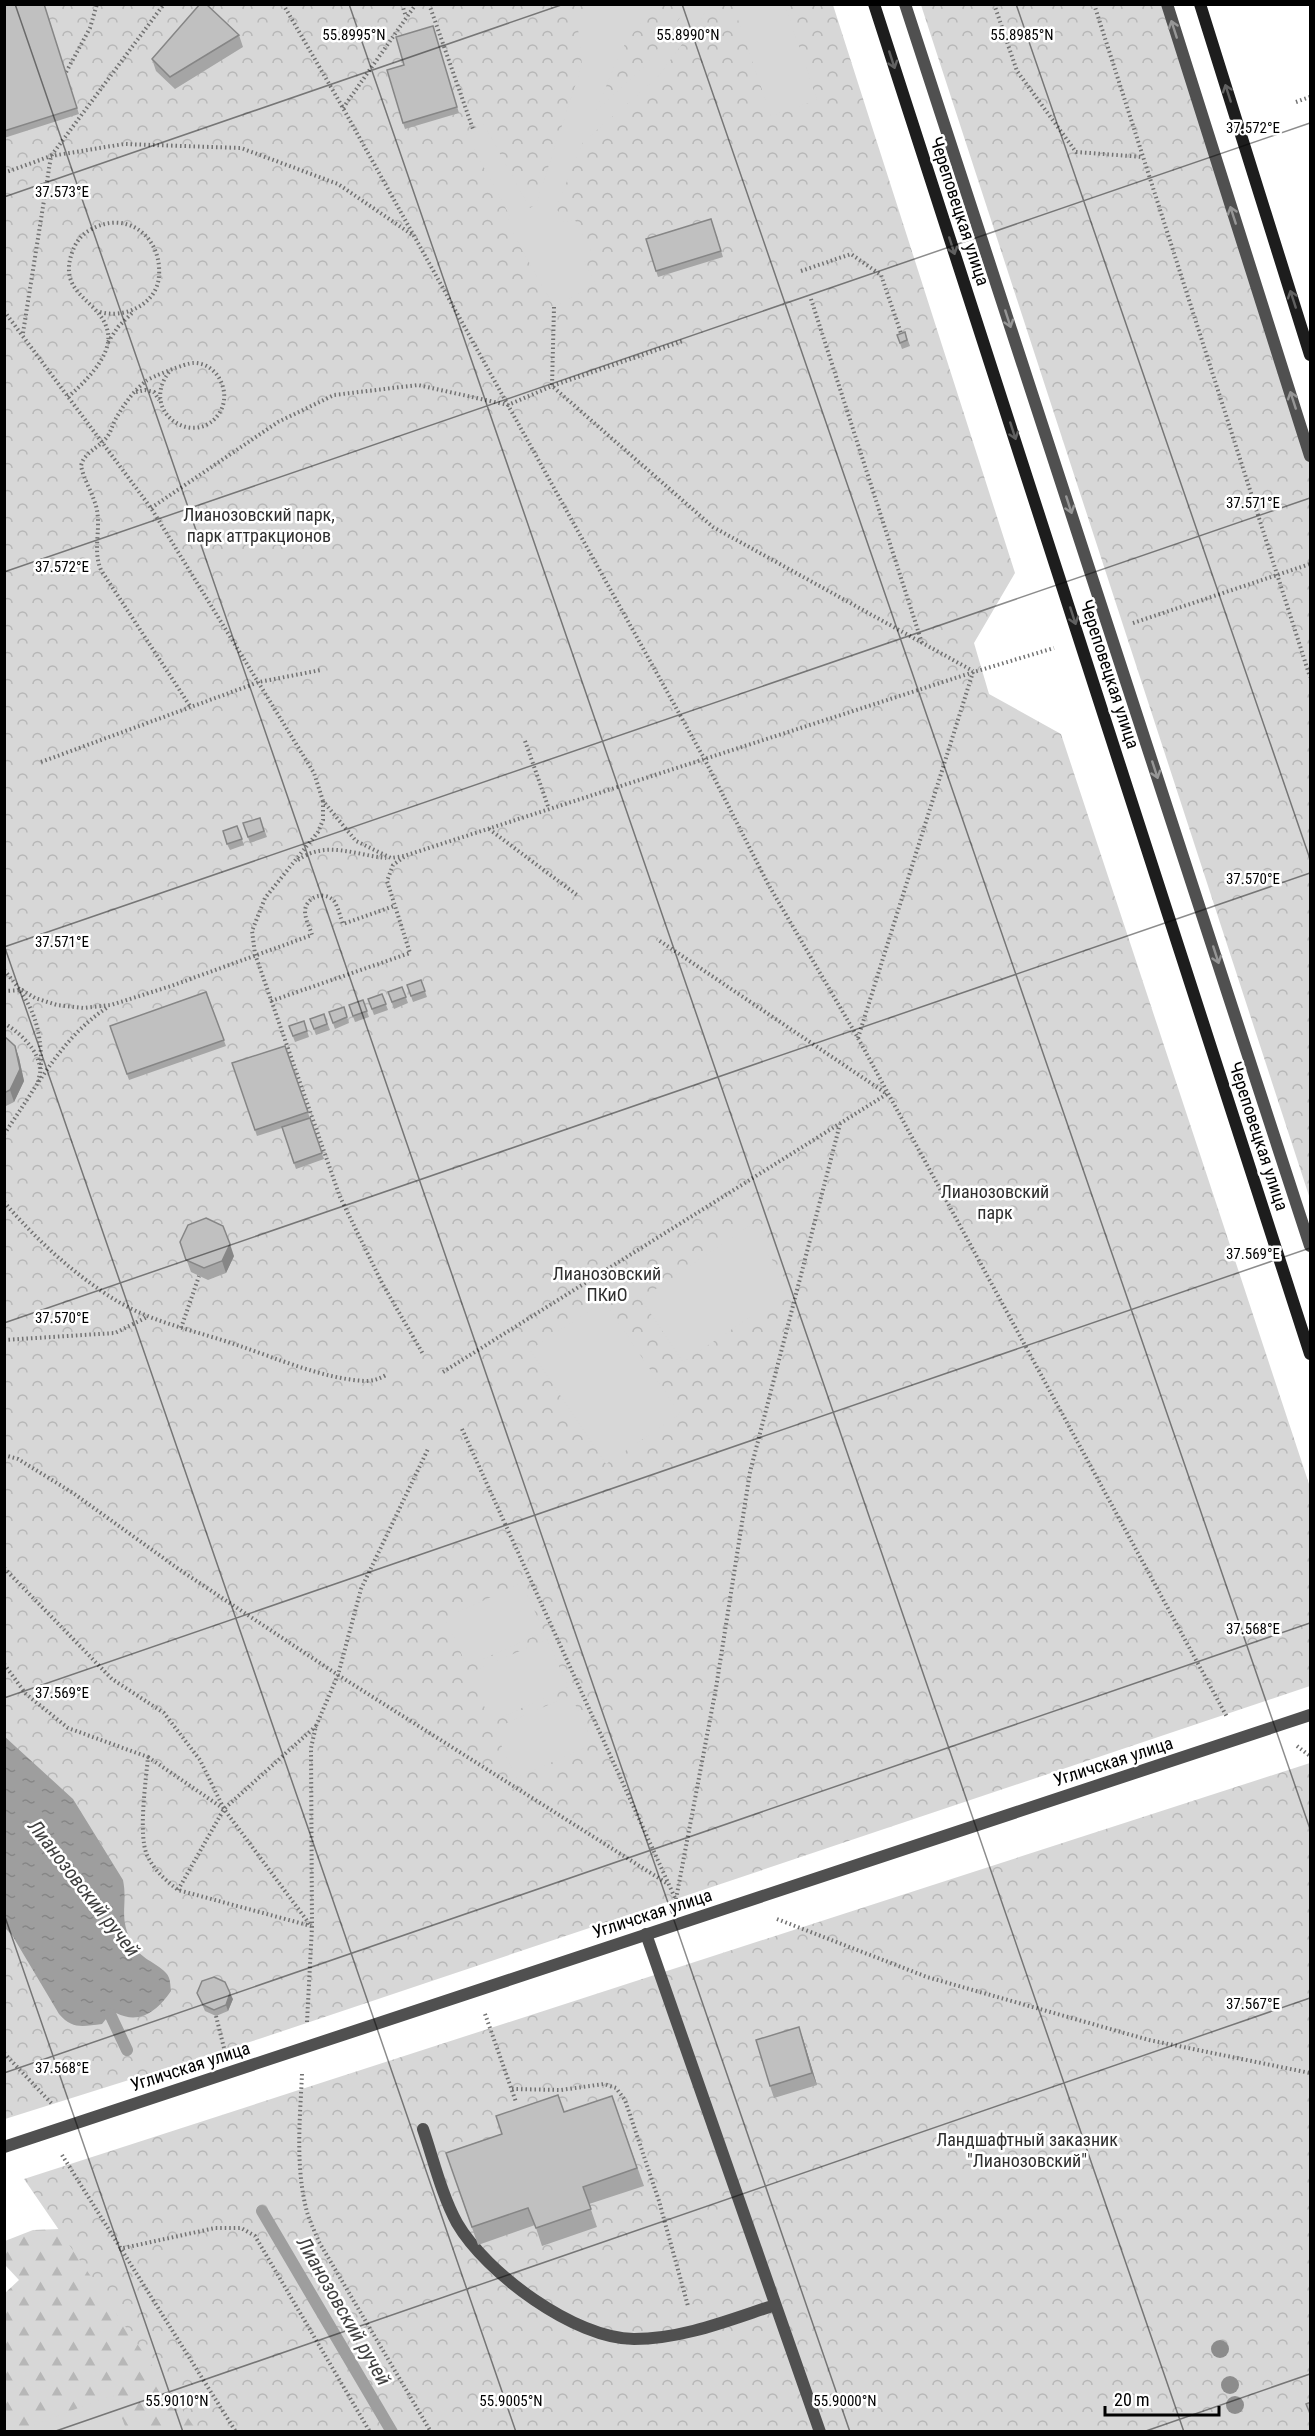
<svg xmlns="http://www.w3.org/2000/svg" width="1315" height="2436" viewBox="0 0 1315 2436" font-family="'Roboto Condensed',sans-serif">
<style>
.forest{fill:url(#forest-firs)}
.park{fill:url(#park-crowns)}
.pitch{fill:#d7d7d7}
.water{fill:url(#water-ripples)}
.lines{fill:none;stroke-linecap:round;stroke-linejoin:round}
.stream{stroke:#9e9e9e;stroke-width:12}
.path{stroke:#727272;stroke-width:4;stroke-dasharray:1.5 3;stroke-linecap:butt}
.service{stroke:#505050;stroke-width:12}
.pedestrian{stroke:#505050;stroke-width:12}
.secondary{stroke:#1d1d1d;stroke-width:12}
.tree{fill:#8c8c8c}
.wall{fill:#a5a5a5}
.shaded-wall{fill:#868686}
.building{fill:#c0c0c0;stroke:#868686;stroke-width:1.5}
.oneway{stroke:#969696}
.oneway2{stroke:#616161}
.ticks{fill:none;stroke:#000;stroke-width:1.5;stroke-opacity:0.45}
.labels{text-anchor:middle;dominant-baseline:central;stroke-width:5;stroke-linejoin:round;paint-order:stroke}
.street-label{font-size:18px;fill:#000;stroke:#fff}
.park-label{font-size:18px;fill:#2e2e2e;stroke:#fff}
.water-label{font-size:20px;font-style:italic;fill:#3f3f3f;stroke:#fff}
.ticks-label{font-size:15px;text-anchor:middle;fill:#000;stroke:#fff;stroke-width:5;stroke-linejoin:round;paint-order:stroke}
</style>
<defs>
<pattern id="forest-firs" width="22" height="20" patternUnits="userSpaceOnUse" patternTransform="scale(1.5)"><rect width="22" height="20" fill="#d7d7d7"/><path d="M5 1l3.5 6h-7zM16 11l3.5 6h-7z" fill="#b7b7b7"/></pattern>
<pattern id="park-crowns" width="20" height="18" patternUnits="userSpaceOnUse" patternTransform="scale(1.5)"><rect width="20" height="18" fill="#d7d7d7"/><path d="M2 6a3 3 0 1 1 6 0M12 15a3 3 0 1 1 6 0" fill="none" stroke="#b7b7b7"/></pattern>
<pattern id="water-ripples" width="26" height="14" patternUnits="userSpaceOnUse" patternTransform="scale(1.5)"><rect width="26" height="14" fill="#9e9e9e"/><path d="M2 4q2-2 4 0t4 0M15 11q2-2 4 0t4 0" fill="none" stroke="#868686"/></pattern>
</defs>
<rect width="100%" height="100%" fill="#fff"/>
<path class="forest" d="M 88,2228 L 381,2431 L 5,2431 L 4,2294 L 19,2280 L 5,2265 L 5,2241 L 33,2230 Z"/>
<path class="park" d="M 5,5 L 833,5 L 1015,573 L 974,643 L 989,694 L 1061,734 L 1310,1487 L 1310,1686 L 262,2038 L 5,2119 Z
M 921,5 L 1167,5 L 1310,462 L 1310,1199 Z
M 1310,1763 L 1310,2431 L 197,2431 L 24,2179 Z"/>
<path class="pitch" d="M 591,5 L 653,5 L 621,50 L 596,111 L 648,63 L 689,5 L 711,5 L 657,78 L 583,142 L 556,208 L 564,222 L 575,220 L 591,250 L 584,262 L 596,284 L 554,307 L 506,221 L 511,218 L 466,134 L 483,123 L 530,208 L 536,204 L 582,65 L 577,19 Z
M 733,5 L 785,5 L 817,100 L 771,116 Z
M 749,1226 L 792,1289 L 683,1362 L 641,1299 Z
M 604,1301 L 680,1414 L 606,1464 L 530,1350 Z
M 522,1583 L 544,1632 L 467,1666 L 445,1618 Z
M 547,1639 L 568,1687 L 491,1722 L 470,1673 Z
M 571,1695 L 593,1744 L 516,1778 L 494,1729 Z
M 113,2395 L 127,2431 L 17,2431 Z"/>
<path class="water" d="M 4,1736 L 73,1799 L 123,1880 C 128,1905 118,1917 132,1943 C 141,1960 155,1961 166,1973 C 171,1978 170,1986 171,1991 C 157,2011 140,2025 116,2013 L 110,2014 L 102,2024 C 83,2026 73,2030 59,2014 L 12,1935 L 5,1928 Z"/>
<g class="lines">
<path class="stream" d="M 110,2014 L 127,2050
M 262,2211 L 392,2432"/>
<path class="path" d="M 283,4 L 343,108 L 705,760 L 768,884 L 858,1038 L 1227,1717
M 402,4 L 406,17
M 429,4 L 473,129
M 994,4 L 1017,71 L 1076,152 L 1143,157
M 1094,4 L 1310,677
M 64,76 L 90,28 L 97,4
M 1296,102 L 1310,97
M 343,108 L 416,4
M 4,173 L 51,156 L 124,144 L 241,148 L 338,184 L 414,236
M 801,271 L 851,254 L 881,275 L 902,336
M 811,299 L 922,643
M 554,307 L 552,386 L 713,527 L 973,671
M 4,311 L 151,508 L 314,773 L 323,801 L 356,841 L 391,858 L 404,856 L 974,672 L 1054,648
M 23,333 L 51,156 L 164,4
M 108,342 L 118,327 L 134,311
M 169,372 C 138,413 197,450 220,412 C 232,392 217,362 193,363 C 186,363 151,377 146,381 C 133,391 123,406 115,420 C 112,426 111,432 107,437 C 99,448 84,452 81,466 C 84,480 92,492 96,506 C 102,528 92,549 101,570 L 190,706
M 136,392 L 145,390 L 154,392 L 159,400
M 68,397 C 84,383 112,356 108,333 C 102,299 55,296 73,250 C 76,242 82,234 90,230 C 126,209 162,236 159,276 C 157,306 121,320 97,311
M 151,508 L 278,422 L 334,395 L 418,385 L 508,405 L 552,386 L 683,341
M 1133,623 L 1310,564
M 525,741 L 549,809
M 41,762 L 259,682 L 321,670
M 323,801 L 323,820 L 318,832 L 265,898 L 252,931 L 255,954 L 340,1197 L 382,1283 L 423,1354
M 489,829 L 577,895
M 298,860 C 326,840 355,855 386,858
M 4,970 C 32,1002 42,1026 41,1069
M 4,991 L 22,990 L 35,998 L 57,1005 L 83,1008 L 111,1005 L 171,986 L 312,935 C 310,928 305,919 305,911 C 306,897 324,890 334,901 C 338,907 340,916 343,924 L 394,906
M 271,1001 L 410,953 L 387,881 L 393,865 L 404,857
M 4,1023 C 19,1032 39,1050 40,1069 C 41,1073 38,1079 38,1083
M 858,1038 L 973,672
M 4,1134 C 36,1089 61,1037 108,1007
M 4,1202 C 35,1238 69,1270 109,1296 C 148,1322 194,1330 237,1345 C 276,1358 324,1379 365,1381 C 373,1381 379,1379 386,1375
M 181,1328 L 199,1276
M 4,1340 L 115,1333 L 147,1317
M 443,1372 L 887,1094 L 657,939
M 462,1429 L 675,1898
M 4,1455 L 18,1459 L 73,1493 L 180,1570 L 338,1675 L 668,1884
M 4,1568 L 112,1679 L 164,1713 L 200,1760 L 224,1809 L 311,1926
M 4,1664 L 26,1694 L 68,1728 L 148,1757 C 146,1780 138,1835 147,1855 C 154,1870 165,1880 178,1890 L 311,1926
M 1297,1746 L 1310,1756
M 148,1757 L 224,1809
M 178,1890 L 224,1809 L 316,1726
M 676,1899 L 716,1688 L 750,1472 L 840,1124
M 777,1919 L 927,1977 L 1149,2040 L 1310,2073
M 485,2014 L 516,2102
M 216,2016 L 224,2048
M 307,2022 L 312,1927 L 311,1748 L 316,1726 L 338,1675 L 361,1589 L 428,1449
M 4,2053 L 53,2105
M 302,2074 C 300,2119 295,2167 307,2212 C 310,2222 315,2232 319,2242 L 431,2432
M 512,2089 L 561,2090 L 604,2084 L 616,2088 L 625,2100 L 659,2201 L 688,2306
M 62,2155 L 236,2432
M 119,2249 L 215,2228 L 241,2228 L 255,2236 L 370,2432"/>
<path class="service" d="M 905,4 L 1310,1246
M 1167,4 L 1310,456
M 646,1934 L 820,2432
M 423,2129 C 433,2158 442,2196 457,2223 C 486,2273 575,2339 634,2339 C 683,2339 729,2320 775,2305"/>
<path class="pedestrian" d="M 4,2147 L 1310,1715"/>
<path class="secondary" d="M 874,4 L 1310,1354
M 1200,4 L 1310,355"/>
</g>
<g class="tree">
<circle cx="1220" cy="2349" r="9"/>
<circle cx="1230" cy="2385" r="9"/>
<circle cx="1235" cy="2405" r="9"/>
</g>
<path class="wall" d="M 4,4 L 44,4 L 79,114 L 4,138 Z
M 433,26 L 459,113 L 405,129 L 403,123 L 404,65 Z
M 239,35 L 243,47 L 175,89 L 156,71 L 152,59 Z
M 711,219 L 723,257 L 658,277 L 646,239 Z
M 905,332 L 910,346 L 902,349 L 897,335 Z
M 260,818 L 267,837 L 250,843 L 243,823 Z
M 237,826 L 244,845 L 230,850 L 227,844 Z
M 421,980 L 427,997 L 413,1002 L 407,985 Z
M 402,987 L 408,1003 L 394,1009 L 388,992 Z
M 206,992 L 226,1046 L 129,1080 L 110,1026 Z
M 382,994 L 388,1010 L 374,1015 L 368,999 Z
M 363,1000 L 369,1017 L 355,1022 L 349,1005 Z
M 344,1007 L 349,1023 L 335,1029 L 329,1012 Z
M 324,1014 L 330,1030 L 316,1035 L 310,1019 Z
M 304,1021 L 309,1037 L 295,1042 L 289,1026 Z
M 4,1036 L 15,1046 L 19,1058 L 24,1081 L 14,1102 L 4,1107 Z
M 285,1046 L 324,1159 L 296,1169 L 282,1128 L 257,1136 L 232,1063 Z
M 180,1242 L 234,1256 L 226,1273 L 208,1280 L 191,1272 Z
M 197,1993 L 233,1999 L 228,2011 L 216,2016 L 205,2011 Z
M 803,2039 L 817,2085 L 774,2098 L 770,2086 Z
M 612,2096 L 644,2186 L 589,2204 L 597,2227 L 542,2246 L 535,2225 L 478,2245 L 446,2153 Z"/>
<path class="shaded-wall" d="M 15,1046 L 19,1058 L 24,1081 L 14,1102 L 10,1090 Z
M 230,1244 L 234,1256 L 226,1273 L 222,1261 Z
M 230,1993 L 233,1999 L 228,2011 L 226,2005 Z
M 799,2027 L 803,2039 L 817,2085 L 812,2073 Z"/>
<path class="building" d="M 4,4 L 44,4 L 77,108 L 4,131 Z
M 200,4 L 206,4 L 239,35 L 170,77 L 152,59 Z
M 433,26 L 457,107 L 403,123 L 387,70 L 404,65 L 396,37 Z
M 711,219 L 721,251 L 656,271 L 646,239 Z
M 905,332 L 907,340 L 900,343 L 897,335 Z
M 260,818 L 264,831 L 248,837 L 243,823 Z
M 237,826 L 242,839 L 227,844 L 223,831 Z
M 421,980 L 425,991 L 411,996 L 407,985 Z
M 402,987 L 406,997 L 392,1002 L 388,992 Z
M 206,992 L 224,1040 L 127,1074 L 110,1026 Z
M 382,994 L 386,1004 L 372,1009 L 368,999 Z
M 363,1000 L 367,1011 L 353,1016 L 349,1005 Z
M 344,1007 L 347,1017 L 333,1023 L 329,1012 Z
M 324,1014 L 327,1024 L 314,1029 L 310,1019 Z
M 304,1021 L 307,1031 L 293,1036 L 289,1026 Z
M 4,1036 L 15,1046 L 20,1069 L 10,1090 L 4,1093 Z
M 285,1046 L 308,1112 L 255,1130 L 232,1063 Z
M 310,1118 L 322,1153 L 294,1163 L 282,1127 Z
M 206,1218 L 223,1226 L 230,1244 L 222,1261 L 204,1268 L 186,1260 L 180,1242 L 188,1225 Z
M 214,1977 L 225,1982 L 230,1993 L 226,2005 L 214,2010 L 203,2005 L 197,1993 L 202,1981 Z
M 799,2027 L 812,2073 L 770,2086 L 756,2040 Z
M 558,2095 L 564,2112 L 612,2096 L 637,2168 L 583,2187 L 591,2209 L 536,2228 L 528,2208 L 472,2227 L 446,2153 L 502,2134 L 496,2116 Z
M 1311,2402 L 1311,2416 L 1306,2404 Z"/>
<defs><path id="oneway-shaft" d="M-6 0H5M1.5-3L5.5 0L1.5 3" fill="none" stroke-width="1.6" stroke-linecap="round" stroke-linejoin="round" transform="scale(1.5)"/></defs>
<g class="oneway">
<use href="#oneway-shaft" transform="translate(1174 29) rotate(-108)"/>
<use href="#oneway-shaft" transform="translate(1233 215) rotate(-108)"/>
<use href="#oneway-shaft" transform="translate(1008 319) rotate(72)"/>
<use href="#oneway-shaft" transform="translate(1293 400) rotate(-108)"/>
<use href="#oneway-shaft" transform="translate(1069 505) rotate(72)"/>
<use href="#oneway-shaft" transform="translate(1155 770) rotate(72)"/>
<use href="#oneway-shaft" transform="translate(1216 955) rotate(72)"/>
</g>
<g class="oneway2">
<use href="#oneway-shaft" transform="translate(892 60) rotate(72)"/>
<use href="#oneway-shaft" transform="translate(1228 93) rotate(-108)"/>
<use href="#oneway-shaft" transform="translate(952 246) rotate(72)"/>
<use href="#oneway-shaft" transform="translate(1293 299) rotate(-108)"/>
<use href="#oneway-shaft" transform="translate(1013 431) rotate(72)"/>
<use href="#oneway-shaft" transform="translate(1073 616) rotate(72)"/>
</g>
<path class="ticks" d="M 15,4 L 850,2432M 349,4 L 1184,2432M 682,4 L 1310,1829M 1016,4 L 1310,859M 4,197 L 564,4M 4,572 L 1310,123M 4,945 L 516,2432M 4,947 L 1310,498M 4,1323 L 1310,873M 4,1698 L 1310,1248M 4,1914 L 183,2432M 4,2073 L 1310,1623M 53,2432 L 1310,1998M 1143,2432 L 1310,2374"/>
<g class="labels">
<g class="street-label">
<text transform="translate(960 211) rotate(72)">Череповецкая улица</text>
<text transform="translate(1110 674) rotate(72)">Череповецкая улица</text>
<text transform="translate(1259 1136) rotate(72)">Череповецкая улица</text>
<text transform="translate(1113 1761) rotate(-18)">Угличская улица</text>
<text transform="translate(652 1913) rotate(-18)">Угличская улица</text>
<text transform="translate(190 2066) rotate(-18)">Угличская улица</text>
</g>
<g class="park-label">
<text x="259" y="514">Лианозовский парк,<tspan x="259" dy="21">парк аттракционов</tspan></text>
<text x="995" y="1191">Лианозовский<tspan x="995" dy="21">парк</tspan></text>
<text x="607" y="1273">Лианозовский<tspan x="607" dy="21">ПКиО</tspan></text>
<text x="1027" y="2139">Ландшафтный заказник<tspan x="1027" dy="21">"Лианозовский"</tspan></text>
</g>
<g class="water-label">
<text transform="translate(84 1888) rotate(52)">Лианозовский ручей</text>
<text transform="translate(344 2311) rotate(60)">Лианозовский ручей</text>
</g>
</g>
<g class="ticks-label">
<text x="688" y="40">55.8990°N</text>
<text x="354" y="40">55.8995°N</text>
<text x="1022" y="40">55.8985°N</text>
<text x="1253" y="133">37.572°E</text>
<text x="62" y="197">37.573°E</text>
<text x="1253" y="508">37.571°E</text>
<text x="62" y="572">37.572°E</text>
<text x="1253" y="884">37.570°E</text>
<text x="62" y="947">37.571°E</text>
<text x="1253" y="1259">37.569°E</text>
<text x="62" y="1323">37.570°E</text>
<text x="1253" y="1634">37.568°E</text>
<text x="62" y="1698">37.569°E</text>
<text x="1253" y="2009">37.567°E</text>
<text x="62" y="2073">37.568°E</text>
<text x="177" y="2406">55.9010°N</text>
<text x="511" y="2406">55.9005°N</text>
<text x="845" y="2406">55.9000°N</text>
</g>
<rect width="1315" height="2436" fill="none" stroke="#000000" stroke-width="12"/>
<path d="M1105 2406v9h114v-9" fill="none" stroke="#000000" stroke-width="3"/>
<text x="1114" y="2406" font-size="18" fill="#000000" stroke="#ffffff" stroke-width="4.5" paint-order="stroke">20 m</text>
</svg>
